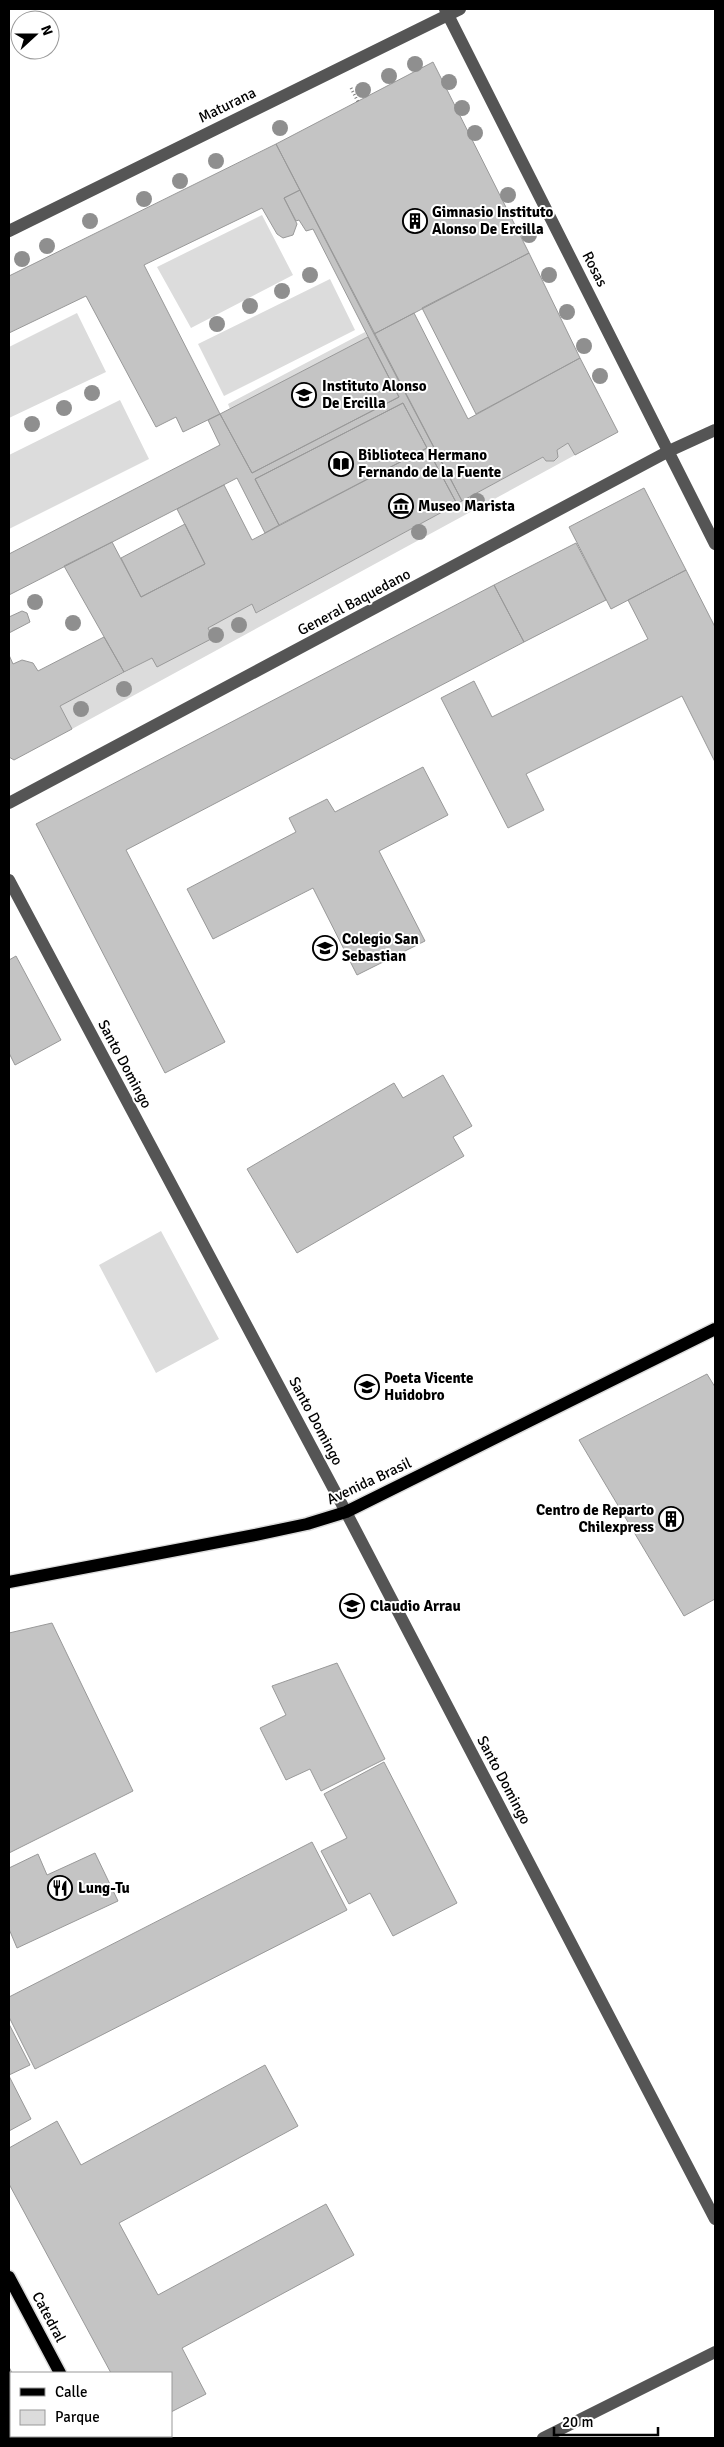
<svg xmlns="http://www.w3.org/2000/svg" width="724" height="2447" viewBox="0 0 724 2447" font-family="Signika,sans-serif">
<style>
.green{fill:#dcdcdc}
.building{fill:#c4c4c4;stroke:#999}
.lines{fill:none;stroke-linecap:round;stroke-linejoin:round}
.major-casing{stroke:#dbdbdb;stroke-width:15}
.path{stroke:#777;stroke-width:3;stroke-dasharray:1 2.5;stroke-linecap:butt}
.minor{stroke:#555;stroke-width:12}
.major{stroke:#000;stroke-width:12}
.tree{fill:#8f8f8f}
.labels{text-anchor:middle;dominant-baseline:central;stroke-width:4;stroke-linejoin:round;paint-order:stroke}
.street-label{font-size:15px;fill:#000;stroke:#fff}
.poi-label{font-size:15px;font-weight:bold;fill:#000;stroke:#fff;text-anchor:start}
</style>
<rect width="100%" height="100%" fill="#fff"/>
<path class="green" d="M 262,215 L 293,275 L 191,328 L 157,267 Z
M 330,279 L 355,330 L 224,396 L 198,344 Z
M 77,313 L 106,372 L 9,418 L 9,347 Z
M 365,332 L 368,337 L 230,409 L 228,404 Z
M 120,400 L 149,459 L 9,529 L 9,455 Z
M 568,443 L 575,455 L 72,729 L 60,706 L 152,658 L 213,638 L 208,628 L 252,604 L 257,613 L 543,457 L 546,461 L 554,461 L 558,457 L 557,450 Z
M 161,1231 L 219,1339 L 156,1373 L 99,1265 Z"/>
<path class="building" d="M 433,62 L 529,253 L 374,334 L 276,144 Z
M 276,144 L 300,190 L 284,198 L 297,224 L 293,235 L 283,238 L 277,234 L 262,208 L 144,265 L 220,414 L 183,432 L 176,417 L 156,427 L 86,296 L 9,333 L 9,276 Z
M 300,190 L 462,501 L 457,504 L 403,403 L 255,479 L 279,525 L 265,533 L 237,478 L 9,595 L 9,554 L 220,445 L 208,420 L 220,414 L 252,473 L 399,397 L 313,229 L 306,231 L 299,220 L 296,221 L 284,198 Z
M 529,253 L 580,358 L 476,414 L 422,308 Z
M 414,313 L 468,419 L 580,358 L 618,432 L 575,455 L 568,443 L 557,450 L 558,457 L 554,461 L 546,461 L 543,457 L 462,501 L 374,334 Z
M 368,337 L 399,397 L 252,473 L 220,414 Z
M 403,403 L 427,448 L 279,525 L 255,479 Z
M 427,448 L 457,504 L 256,613 L 252,604 L 208,628 L 213,638 L 157,667 L 152,658 L 124,672 L 64,566 L 112,542 L 141,597 L 205,564 L 177,509 L 224,485 L 252,540 Z
M 644,488 L 686,570 L 611,609 L 569,527 Z
M 185,524 L 205,564 L 141,597 L 121,558 Z
M 576,543 L 606,600 L 524,642 L 494,585 Z
M 686,570 L 715,627 L 715,762 L 682,696 L 526,774 L 544,810 L 508,828 L 441,698 L 474,681 L 492,717 L 648,639 L 628,600 Z
M 494,585 L 524,642 L 126,850 L 225,1042 L 165,1073 L 36,824 Z
M 22,611 L 27,613 L 30,622 L 9,633 L 9,617 Z
M 104,637 L 124,672 L 60,706 L 72,729 L 14,760 L 9,757 L 9,655 L 13,664 L 22,660 L 33,663 L 38,671 Z
M 423,767 L 448,815 L 379,851 L 425,941 L 357,975 L 313,888 L 213,939 L 187,889 L 296,832 L 289,818 L 327,799 L 335,812 Z
M 16,956 L 61,1040 L 15,1065 L 9,1053 L 9,960 Z
M 443,1075 L 472,1126 L 453,1137 L 464,1156 L 297,1253 L 247,1169 L 394,1083 L 403,1098 Z
M 707,1374 L 715,1387 L 715,1599 L 684,1616 L 579,1440 Z
M 52,1623 L 133,1791 L 9,1853 L 9,1633 Z
M 337,1663 L 385,1759 L 321,1791 L 310,1769 L 286,1780 L 260,1728 L 286,1715 L 272,1686 Z
M 384,1762 L 457,1903 L 393,1936 L 370,1893 L 349,1904 L 321,1851 L 347,1838 L 324,1794 Z
M 312,1842 L 347,1910 L 35,2069 L 9,2017 L 9,1997 Z
M 95,1853 L 118,1901 L 17,1948 L 9,1929 L 9,1868 L 38,1854 L 47,1875 Z
M 9,2024 L 30,2065 L 9,2075 Z
M 265,2065 L 298,2126 L 119,2223 L 158,2295 L 326,2204 L 354,2255 L 182,2348 L 206,2394 L 171,2412 L 171,2373 L 111,2373 L 9,2184 L 9,2148 L 57,2121 L 81,2165 Z
M 9,2076 L 31,2119 L 9,2131 Z
M 9,2367 L 12,2373 L 11,2420 L 9,2421 Z"/>
<g class="lines">
<defs>
<path id="major" d="M 9,1582 L 255,1535 L 307,1524 L 346,1512 L 715,1329
M 9,2277 L 60,2373
M 93,2436 L 94,2438"/>
</defs>
<use href="#major" class="major-casing"/>
<path class="path" d="M 351,88 L 358,102"/>
<path class="minor" d="M 445,9 L 715,544
M 9,231 L 460,9
M 9,803 L 669,451 L 715,430
M 9,880 L 346,1512 L 715,2219
M 543,2438 L 715,2352"/>
<use href="#major" class="major"/>
</g>
<g class="tree">
<circle cx="415" cy="64" r="8"/>
<circle cx="389" cy="76" r="8"/>
<circle cx="449" cy="82" r="8"/>
<circle cx="363" cy="90" r="8"/>
<circle cx="462" cy="108" r="8"/>
<circle cx="280" cy="128" r="8"/>
<circle cx="475" cy="133" r="8"/>
<circle cx="216" cy="161" r="8"/>
<circle cx="180" cy="181" r="8"/>
<circle cx="508" cy="195" r="8"/>
<circle cx="144" cy="199" r="8"/>
<circle cx="90" cy="221" r="8"/>
<circle cx="529" cy="235" r="8"/>
<circle cx="47" cy="246" r="8"/>
<circle cx="22" cy="259" r="8"/>
<circle cx="310" cy="275" r="8"/>
<circle cx="549" cy="275" r="8"/>
<circle cx="282" cy="291" r="8"/>
<circle cx="250" cy="306" r="8"/>
<circle cx="567" cy="312" r="8"/>
<circle cx="217" cy="324" r="8"/>
<circle cx="584" cy="346" r="8"/>
<circle cx="600" cy="376" r="8"/>
<circle cx="92" cy="393" r="8"/>
<circle cx="64" cy="408" r="8"/>
<circle cx="32" cy="424" r="8"/>
<circle cx="477" cy="501" r="8"/>
<circle cx="419" cy="532" r="8"/>
<circle cx="35" cy="602" r="8"/>
<circle cx="73" cy="623" r="8"/>
<circle cx="239" cy="625" r="8"/>
<circle cx="216" cy="635" r="8"/>
<circle cx="124" cy="689" r="8"/>
<circle cx="81" cy="709" r="8"/>
</g>
<defs>
<symbol id="building-ring" viewBox="-11 -11 22 22"><circle r="9.5" fill="#fff" stroke="#000" stroke-width="1.5"/><path d="M-4-6H4V6H1V3H-1V6H-4ZM-2.5-4.3h1.7v1.8h-1.7ZM.8-4.3h1.7v1.8H.8ZM-2.5-1h1.7V.8h-1.7ZM.8-1h1.7V.8H.8Z" fill="#000"/></symbol>
<symbol id="school-ring" viewBox="-11 -11 22 22"><circle r="9.5" fill="#fff" stroke="#000" stroke-width="1.5"/><path d="M0-5L7-2L0 1L-7-2ZM-4 1L0 2.5L4 1V4Q0 6-4 4Z" fill="#000"/></symbol>
<symbol id="library-ring" viewBox="-11 -11 22 22"><circle r="9.5" fill="#fff" stroke="#000" stroke-width="1.5"/><path d="M-6-4Q-3-5.5-.7-3.5V5Q-3 3-6 4ZM6-4Q3-5.5 .7-3.5V5Q3 3 6 4Z" fill="#000"/></symbol>
<symbol id="museum-ring" viewBox="-11 -11 22 22"><circle r="9.5" fill="#fff" stroke="#000" stroke-width="1.5"/><path d="M0-6L6-3V-2H-6V-3ZM-5-1h2V3h-2ZM-1-1h2V3h-2ZM3-1h2V3H3ZM-6 4H6V6H-6Z" fill="#000"/></symbol>
<symbol id="restaurant-ring" viewBox="-11 -11 22 22"><circle r="9.5" fill="#fff" stroke="#000" stroke-width="1.5"/><path d="M-5-6h1v4h1v-4h1v4h1v-4h1v5L-1.5 .5V6h-2V.5L-5-1ZM5-6V6H3V1.5H1.5Q1.5-4 5-6Z" fill="#000"/></symbol>
</defs>
<g fill-rule="evenodd">
<use href="#building-ring" x="401" y="207" width="28" height="28"/>
<use href="#school-ring" x="290" y="381" width="28" height="28"/>
<use href="#library-ring" x="327" y="450" width="28" height="28"/>
<use href="#museum-ring" x="387" y="492" width="28" height="28"/>
<use href="#school-ring" x="311" y="934" width="28" height="28"/>
<use href="#school-ring" x="353" y="1373" width="28" height="28"/>
<use href="#building-ring" x="657" y="1505" width="28" height="28"/>
<use href="#school-ring" x="338" y="1592" width="28" height="28"/>
<use href="#restaurant-ring" x="46" y="1874" width="28" height="28"/>
</g>
<g class="labels">
<g class="street-label">
<text transform="translate(227 105) rotate(-26)">Maturana</text>
<text transform="translate(595 269) rotate(63)">Rosas</text>
<text transform="translate(354 602) rotate(-28)">General Baquedano</text>
<text transform="translate(125 1064) rotate(62)">Santo Domingo</text>
<text transform="translate(316 1421) rotate(62)">Santo Domingo</text>
<text transform="translate(369 1481) rotate(-25)">Avenida Brasil</text>
<text transform="translate(504 1780) rotate(62)">Santo Domingo</text>
<text transform="translate(49 2317) rotate(62)">Catedral</text>
</g>
<g class="poi-label">
<text x="432" y="212">Gimnasio Instituto<tspan x="432" dy="17">Alonso De Ercilla</tspan></text>
<text x="322" y="386">Instituto Alonso<tspan x="322" dy="17">De Ercilla</tspan></text>
<text x="358" y="455">Biblioteca Hermano<tspan x="358" dy="17">Fernando de la Fuente</tspan></text>
<text x="418" y="506">Museo Marista</text>
<text x="342" y="939">Colegio San<tspan x="342" dy="17">Sebastian</tspan></text>
<text x="384" y="1378">Poeta Vicente<tspan x="384" dy="17">Huidobro</tspan></text>
<text x="654" y="1510" text-anchor="end">Centro de Reparto<tspan x="654" dy="17">Chilexpress</tspan></text>
<text x="370" y="1606">Claudio Arrau</text>
<text x="78" y="1888">Lung-Tu</text>
</g>
</g>
<rect width="724" height="2447" fill="none" stroke="#000000" stroke-width="20"/>
<rect x="10" y="2372" width="162" height="65" fill="#ffffff" stroke="#999999"/>
<rect x="20" y="2388" width="25" height="8" fill="#000000" stroke="#999999"/>
<text x="55" y="2397" font-size="15" fill="#000000">Calle</text>
<rect x="20" y="2410" width="25" height="15" fill="#dcdcdc" stroke="#999999"/>
<text x="55" y="2422" font-size="15" fill="#000000">Parque</text>
<g transform="translate(35 35) rotate(69)"><circle r="24" fill="#ffffff" stroke="#999999"/>
<path d="M0-4L9 19L0 12L-9 19Z" fill="#000000"/>
<text y="-8" font-size="14" font-weight="bold" text-anchor="middle" fill="#000000">N</text>
</g>
<path d="M554 2427v8h104v-8" fill="none" stroke="#000000" stroke-width="2.5"/>
<text x="562" y="2427" font-size="15" fill="#000000" stroke="#ffffff" stroke-width="4" paint-order="stroke">20 m</text>
</svg>
